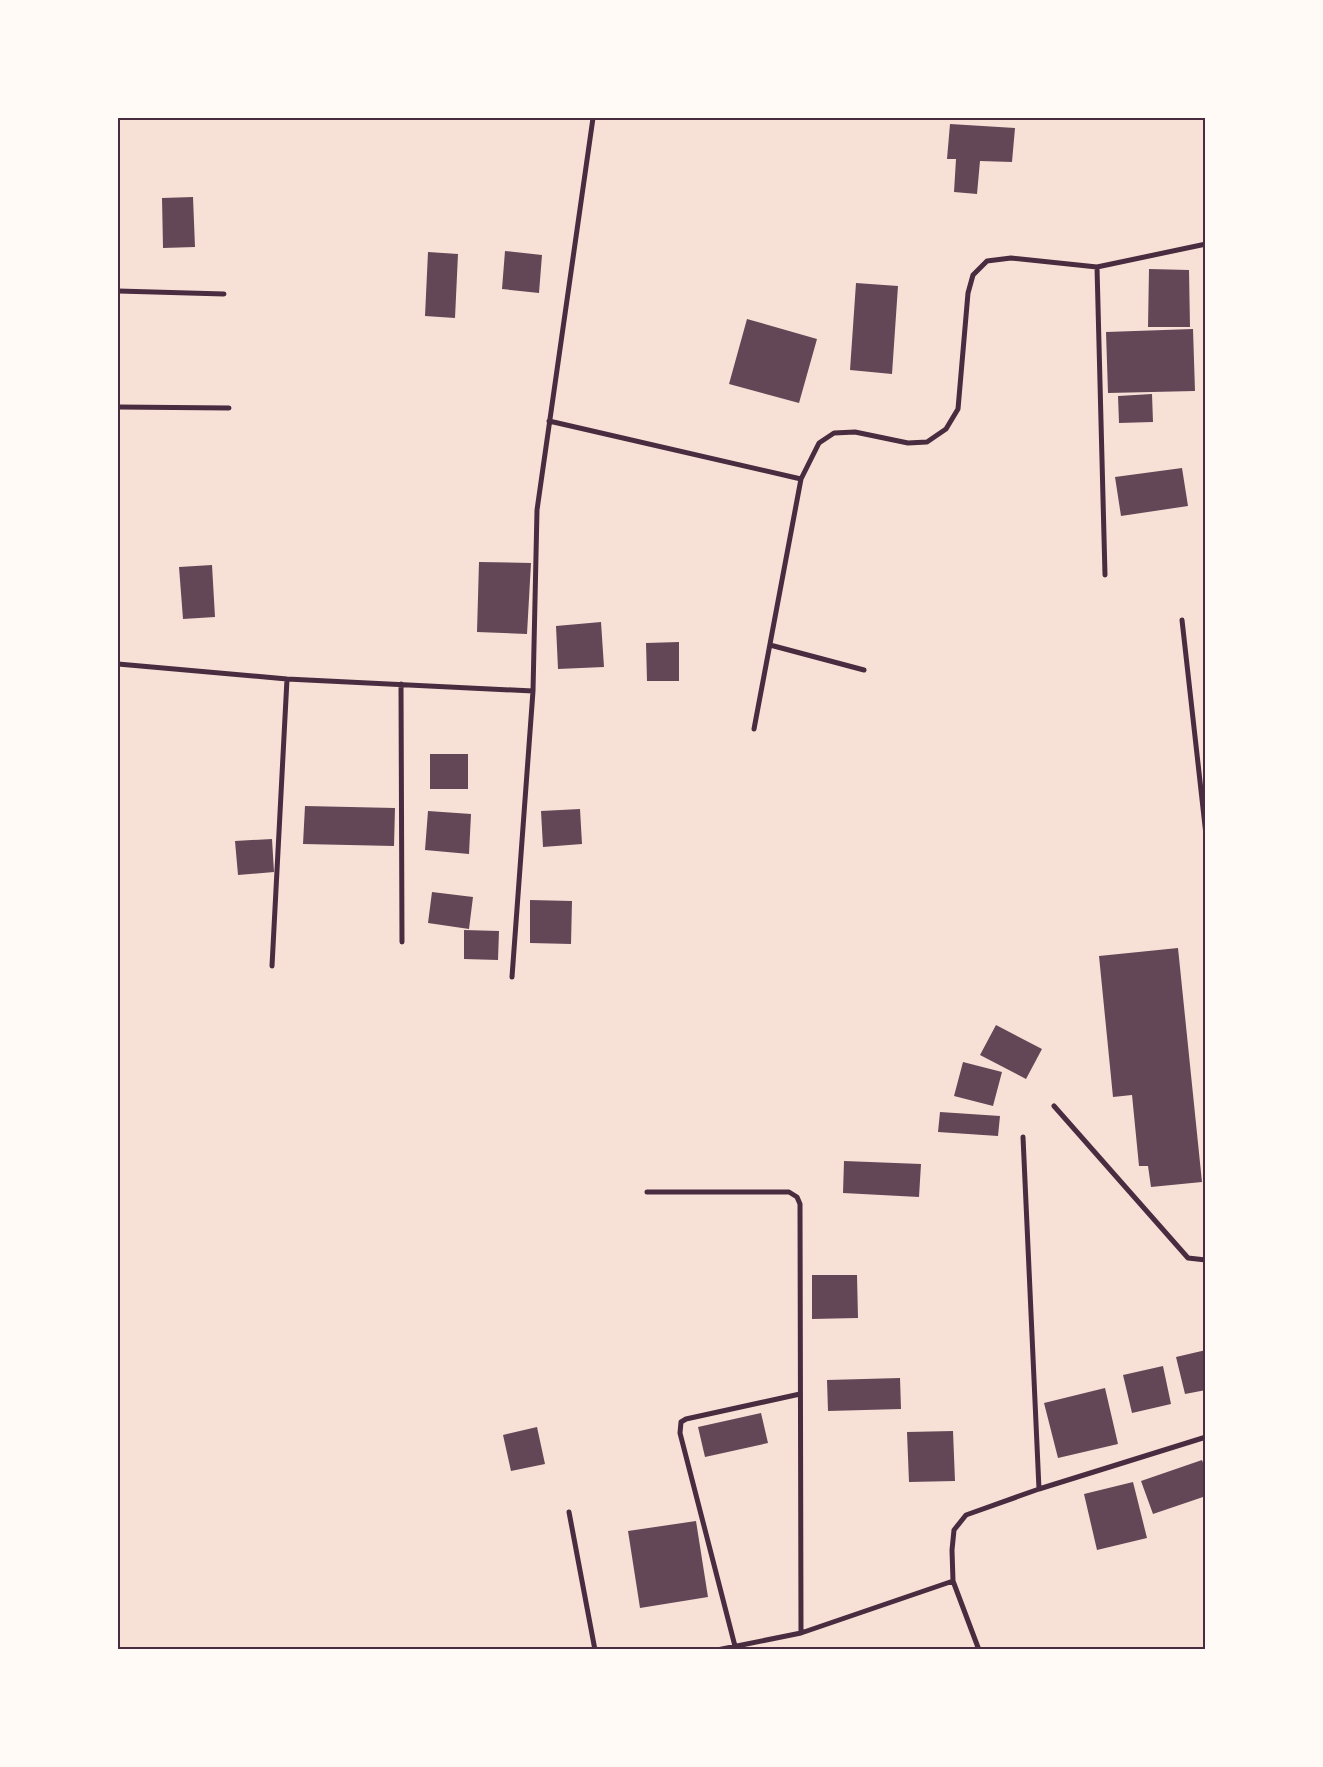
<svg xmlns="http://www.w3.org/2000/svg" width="1323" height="1767" viewBox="0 0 1323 1767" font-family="'IBM Plex Serif',serif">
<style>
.building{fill:#644757}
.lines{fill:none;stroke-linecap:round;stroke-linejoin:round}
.minor{stroke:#4a2c40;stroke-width:5}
.neatline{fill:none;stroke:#4a2c40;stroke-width:2}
</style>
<rect width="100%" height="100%" fill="#f7e1d7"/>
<path class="building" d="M 950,124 L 1015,128 L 1012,162 L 980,161 L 977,194 L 954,192 L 956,159 L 947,159 Z
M 193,197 L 195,247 L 163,248 L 162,198 Z
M 505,251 L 542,255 L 539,293 L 502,289 Z
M 428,252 L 458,254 L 455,318 L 425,316 Z
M 1149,269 L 1189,270 L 1190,327 L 1148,327 Z
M 856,283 L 898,286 L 892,374 L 850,370 Z
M 747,319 L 817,339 L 799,403 L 729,384 Z
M 1193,329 L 1195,391 L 1108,393 L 1106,332 Z
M 1152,394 L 1153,422 L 1119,423 L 1118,396 Z
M 1182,468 L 1188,506 L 1121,516 L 1115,477 Z
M 479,562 L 531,563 L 527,634 L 477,632 Z
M 212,565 L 215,617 L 183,619 L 179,567 Z
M 601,622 L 604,667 L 558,669 L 556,626 Z
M 679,642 L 679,681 L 647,681 L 646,643 Z
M 430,754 L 468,754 L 468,789 L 430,789 Z
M 305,806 L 395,808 L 394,846 L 303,844 Z
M 580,809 L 582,844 L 543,847 L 541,811 Z
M 428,811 L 471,814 L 469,854 L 425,850 Z
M 272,839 L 274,872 L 238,875 L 235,841 Z
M 432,892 L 473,897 L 469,929 L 428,923 Z
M 530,900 L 572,901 L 571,944 L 530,943 Z
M 464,930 L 499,931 L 498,960 L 464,959 Z
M 1178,948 L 1202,1182 L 1151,1187 L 1148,1166 L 1139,1166 L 1132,1095 L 1113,1097 L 1099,956 Z
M 996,1025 L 1042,1049 L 1026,1079 L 980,1055 Z
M 963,1062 L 1002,1072 L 993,1106 L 954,1096 Z
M 940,1112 L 1000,1116 L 998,1136 L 938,1132 Z
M 844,1161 L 921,1164 L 919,1197 L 843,1193 Z
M 812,1275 L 857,1275 L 858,1318 L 812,1319 Z
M 1206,1350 L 1206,1390 L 1185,1394 L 1176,1357 Z
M 1163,1366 L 1171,1404 L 1132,1413 L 1123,1375 Z
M 900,1378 L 901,1409 L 828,1411 L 827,1380 Z
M 1105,1388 L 1118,1444 L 1058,1458 L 1044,1403 Z
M 761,1413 L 768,1443 L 705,1457 L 698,1427 Z
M 537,1427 L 545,1464 L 511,1471 L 503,1435 Z
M 953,1431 L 955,1481 L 909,1482 L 907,1432 Z
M 1202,1460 L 1206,1470 L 1206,1496 L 1153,1514 L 1141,1481 Z
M 1133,1482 L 1147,1538 L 1097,1550 L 1084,1494 Z
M 696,1521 L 708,1597 L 640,1608 L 628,1531 Z"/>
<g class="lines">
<path class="minor" d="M 1097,267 L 1105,575
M 118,291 L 224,294
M 118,407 L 229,408
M 549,421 L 801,479
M 1182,620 L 1206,835
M 770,645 L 864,670
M 118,664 L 287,679 L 533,691
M 401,684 L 402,942
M 754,729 L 801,479 L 819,443 L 834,433 L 855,432 L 908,443 L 927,442 L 946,429 L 958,409 L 968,293 L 973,275 L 987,261 L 1011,258 L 1097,267 L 1206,244
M 272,966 L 287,679
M 512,977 L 533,691 L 537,510 L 593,118
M 1054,1106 L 1188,1258 L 1206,1260
M 1023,1137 L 1039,1489
M 647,1192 L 789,1192 L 797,1197 L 800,1204 L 801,1633
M 569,1512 L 595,1650
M 953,1581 L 979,1650
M 735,1646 L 680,1433 L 681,1422 L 686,1419 L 800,1394
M 717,1650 L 801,1633 L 953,1581 L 952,1550 L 954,1530 L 966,1515 L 1039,1489 L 1206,1437"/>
</g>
<rect width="1323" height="1767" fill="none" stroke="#fffaf5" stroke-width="238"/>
<rect x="119" y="119" width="1085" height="1529" class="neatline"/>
</svg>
